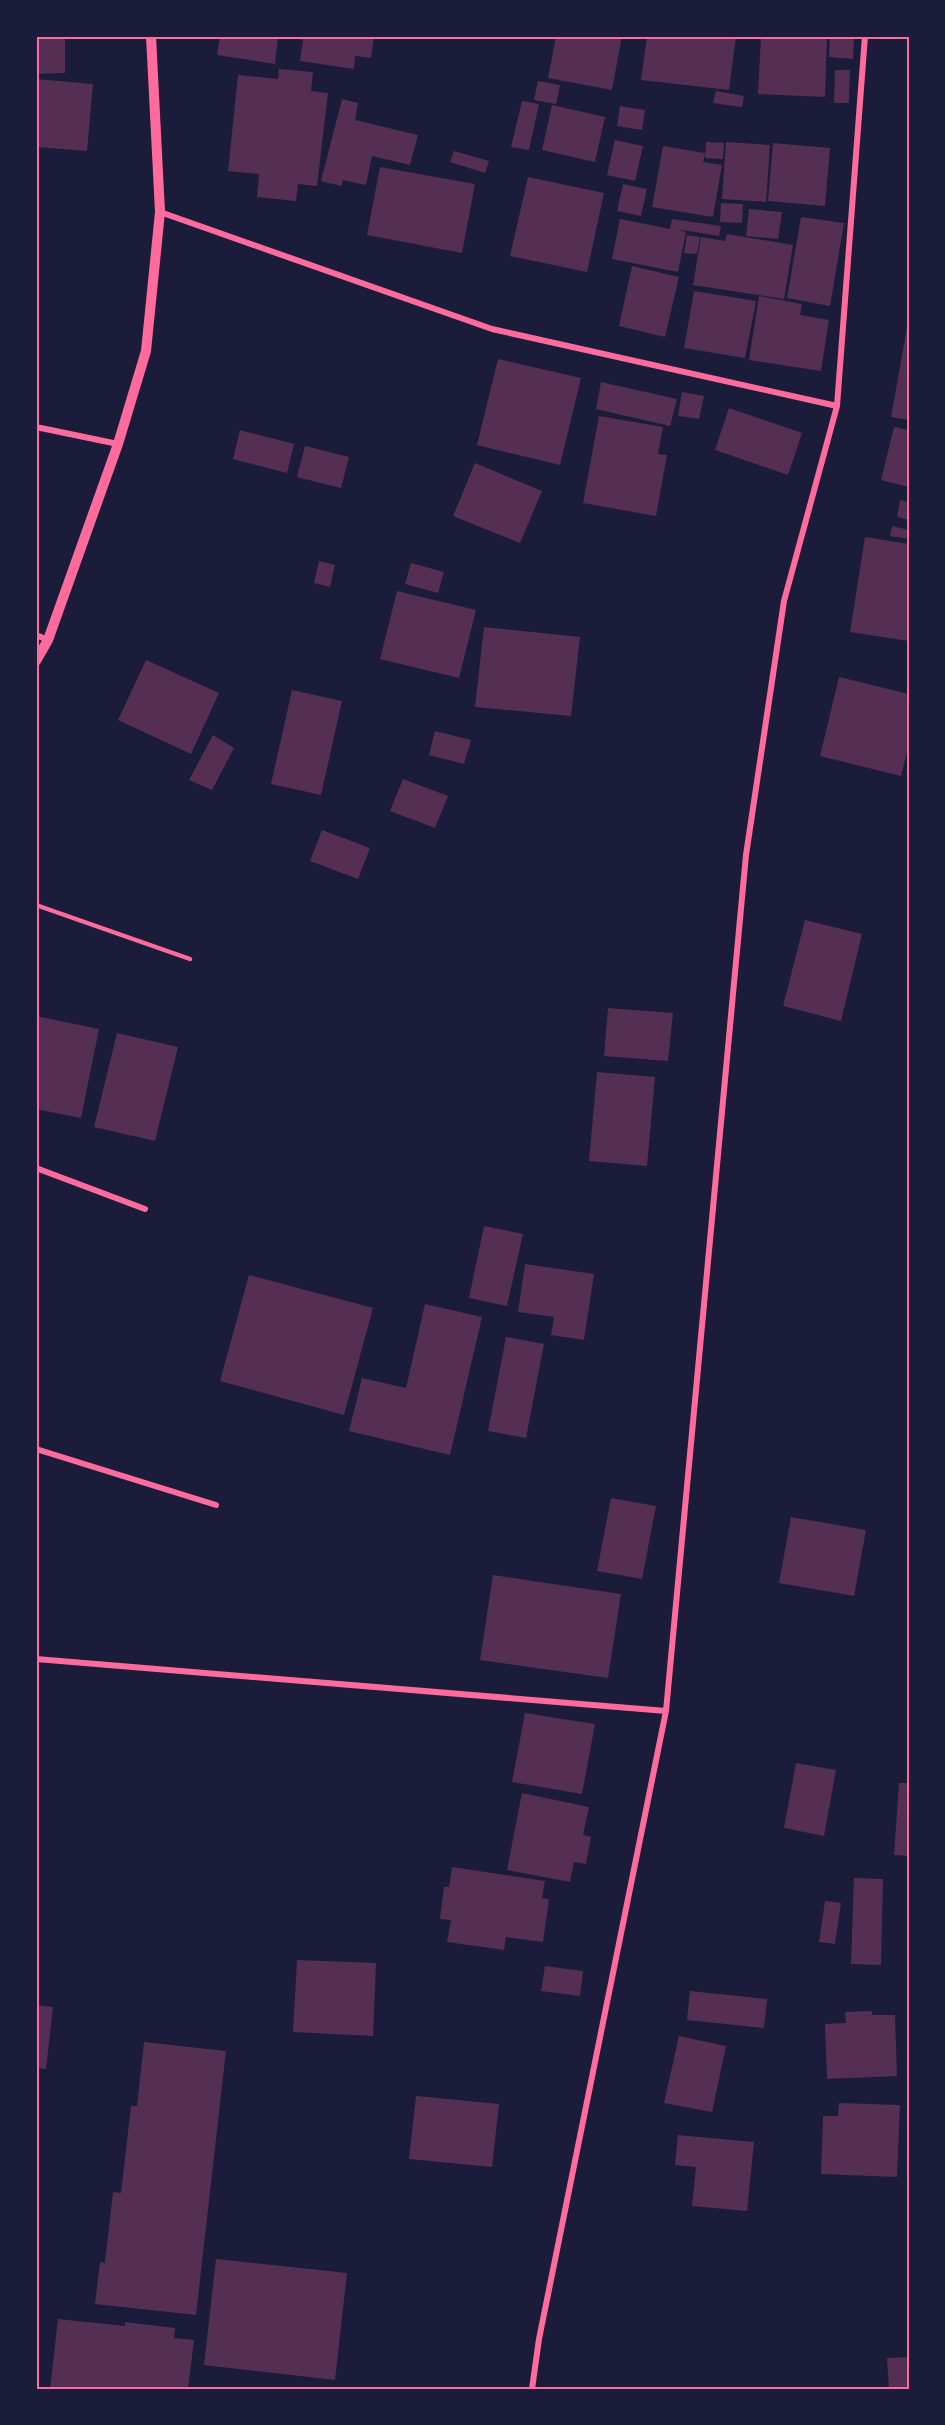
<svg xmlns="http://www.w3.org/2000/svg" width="945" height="2425" viewBox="0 0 945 2425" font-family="'Nunito Sans',sans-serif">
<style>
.building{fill:#542f53}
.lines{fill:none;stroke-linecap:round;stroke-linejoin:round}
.service{stroke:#ff6b9d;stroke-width:4.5}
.minor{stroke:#ff6b9d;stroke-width:6}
.tertiary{stroke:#ff6b9d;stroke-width:10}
.neatline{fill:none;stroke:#ff6b9d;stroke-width:2}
</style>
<rect width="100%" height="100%" fill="#1b1b3a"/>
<path class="building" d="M 36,36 L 65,36 L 65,73 L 36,74 Z
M 220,36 L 278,37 L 275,64 L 217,55 Z
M 285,36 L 374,36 L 371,58 L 355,56 L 354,69 L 300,61 L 303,40 Z
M 556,36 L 622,36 L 612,90 L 548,78 Z
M 647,36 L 736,36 L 729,90 L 641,80 Z
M 761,36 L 827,36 L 825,97 L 758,94 Z
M 830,36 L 854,36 L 853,59 L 829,57 Z
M 279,69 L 313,72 L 311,91 L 328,93 L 317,186 L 298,184 L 296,201 L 257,197 L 259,174 L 228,171 L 238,75 L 278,79 Z
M 835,70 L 850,70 L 849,103 L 834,103 Z
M 36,79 L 93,84 L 87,151 L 36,147 Z
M 538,81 L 560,85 L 556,104 L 534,100 Z
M 716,91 L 744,96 L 742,107 L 713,103 Z
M 342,99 L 358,103 L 355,120 L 418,135 L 410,165 L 372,156 L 366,185 L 343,180 L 341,186 L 321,181 Z
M 522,101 L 539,104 L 529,150 L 511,147 Z
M 552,105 L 605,117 L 595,162 L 542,150 Z
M 620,106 L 645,110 L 642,130 L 617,126 Z
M 615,140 L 643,146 L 635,181 L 607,175 Z
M 706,142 L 724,143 L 723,159 L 705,158 Z
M 726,142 L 770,145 L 766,202 L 722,199 Z
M 773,143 L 830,148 L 825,206 L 768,201 Z
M 663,146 L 705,153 L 703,162 L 722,165 L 713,217 L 652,207 Z
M 454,151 L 489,161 L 485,173 L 450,162 Z
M 380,167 L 475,184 L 462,253 L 367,235 Z
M 528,177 L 604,193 L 587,272 L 510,256 Z
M 623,184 L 647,189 L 641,216 L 617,211 Z
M 721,203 L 743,204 L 742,223 L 720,222 Z
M 749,209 L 782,212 L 778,239 L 746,236 Z
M 801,217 L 844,223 L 830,306 L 787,298 Z
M 620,219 L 670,229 L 672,219 L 721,226 L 719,236 L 676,229 L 686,232 L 678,272 L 612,259 Z
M 727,234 L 793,245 L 784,299 L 693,285 L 701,237 L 725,241 Z
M 687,235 L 700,237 L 697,254 L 684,253 Z
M 632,266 L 679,277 L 665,337 L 619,326 Z
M 694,291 L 756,301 L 745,358 L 684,348 Z
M 759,296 L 802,304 L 800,315 L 829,320 L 821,371 L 749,360 Z
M 908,322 L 909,323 L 909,420 L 891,417 Z
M 498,359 L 581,378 L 560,465 L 477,445 Z
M 601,382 L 677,399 L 670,426 L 596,409 Z
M 682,392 L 704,396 L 699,419 L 678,416 Z
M 729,408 L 802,433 L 788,475 L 715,450 Z
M 599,416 L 663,427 L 658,454 L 667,455 L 656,516 L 583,503 Z
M 894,427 L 909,430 L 909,487 L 881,480 Z
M 240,430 L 294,444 L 287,473 L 233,459 Z
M 305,446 L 349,457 L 341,488 L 297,477 Z
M 475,463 L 542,491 L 520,543 L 453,516 Z
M 900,500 L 909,502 L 909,520 L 897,517 Z
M 892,526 L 909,530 L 909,539 L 890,536 Z
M 865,537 L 909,544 L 909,641 L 850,632 Z
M 319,561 L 335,565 L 330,587 L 314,583 Z
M 411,563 L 444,572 L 438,593 L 405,584 Z
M 397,591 L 476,610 L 459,678 L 380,659 Z
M 484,627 L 580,637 L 571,716 L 475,707 Z
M 146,660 L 219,693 L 191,754 L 118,720 Z
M 839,677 L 909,694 L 909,744 L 901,776 L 820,756 Z
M 292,690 L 342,701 L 321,795 L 271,784 Z
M 435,731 L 471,740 L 464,764 L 429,755 Z
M 213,735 L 234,748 L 212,790 L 189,780 Z
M 403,779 L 448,796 L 435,828 L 390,811 Z
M 322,830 L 370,848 L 358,879 L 310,861 Z
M 805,920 L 862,934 L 841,1021 L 783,1006 Z
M 608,1008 L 673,1013 L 668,1061 L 604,1056 Z
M 36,1016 L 99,1029 L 81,1118 L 36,1109 Z
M 117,1033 L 178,1047 L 155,1141 L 94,1127 Z
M 597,1072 L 655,1077 L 647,1166 L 589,1161 Z
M 484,1226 L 523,1234 L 507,1306 L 469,1298 Z
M 525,1264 L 594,1274 L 584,1340 L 551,1335 L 554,1317 L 518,1312 Z
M 249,1275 L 373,1308 L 344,1415 L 220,1381 Z
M 425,1304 L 482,1317 L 450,1455 L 349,1431 L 362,1378 L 406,1388 Z
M 506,1337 L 544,1344 L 526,1438 L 488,1431 Z
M 611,1498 L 656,1506 L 642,1579 L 597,1571 Z
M 791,1517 L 866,1530 L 854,1596 L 779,1583 Z
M 493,1575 L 621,1594 L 608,1678 L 480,1660 Z
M 525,1713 L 595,1724 L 582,1794 L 512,1782 Z
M 796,1763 L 836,1770 L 824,1836 L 784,1828 Z
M 899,1783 L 909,1783 L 909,1856 L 894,1855 Z
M 522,1793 L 589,1807 L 583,1835 L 591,1837 L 586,1864 L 574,1862 L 570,1882 L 507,1870 Z
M 452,1867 L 545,1881 L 542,1898 L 549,1899 L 543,1942 L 506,1937 L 504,1950 L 447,1942 L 451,1920 L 440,1919 L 444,1887 L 449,1887 Z
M 854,1878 L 883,1879 L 881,1965 L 851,1964 Z
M 825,1901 L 841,1903 L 835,1944 L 819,1942 Z
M 297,1960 L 376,1963 L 373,2036 L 293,2032 Z
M 545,1966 L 583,1971 L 580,1996 L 541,1991 Z
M 690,1991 L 767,1999 L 764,2028 L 687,2020 Z
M 36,2005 L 53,2007 L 46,2069 L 36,2068 Z
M 872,2011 L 872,2015 L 895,2015 L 897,2076 L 827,2079 L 825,2024 L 846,2023 L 845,2012 Z
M 679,2036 L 726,2046 L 712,2112 L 664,2103 Z
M 144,2042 L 226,2051 L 196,2315 L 95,2304 L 100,2262 L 105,2263 L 113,2192 L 121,2193 L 131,2106 L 137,2106 Z
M 416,2096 L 499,2104 L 492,2167 L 409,2159 Z
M 839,2103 L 900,2105 L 897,2177 L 821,2174 L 823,2116 L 838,2116 Z
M 678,2135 L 754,2142 L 747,2211 L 692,2206 L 696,2167 L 675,2165 Z
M 216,2259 L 347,2273 L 335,2380 L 204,2365 Z
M 58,2319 L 125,2326 L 125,2322 L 175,2328 L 174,2338 L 194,2340 L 188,2389 L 50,2389 Z
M 909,2357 L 909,2388 L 889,2389 L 887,2358 Z"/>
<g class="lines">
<path class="service" d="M 36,905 L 190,959"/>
<path class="minor" d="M 160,212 L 492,329 L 837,406
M 36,427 L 118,444
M 36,635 L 48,640
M 36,1168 L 145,1209
M 36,1449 L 216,1505
M 36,1659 L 666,1711
M 532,2389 L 539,2339 L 666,1711 L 746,855 L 784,601 L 837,406 L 865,36"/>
<path class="tertiary" d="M 36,661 L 48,640 L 118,444 L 146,351 L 160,212 L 151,36"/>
</g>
<rect width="945" height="2425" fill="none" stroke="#1b1b3a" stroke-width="75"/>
<rect x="38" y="38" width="870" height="2350" class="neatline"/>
</svg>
